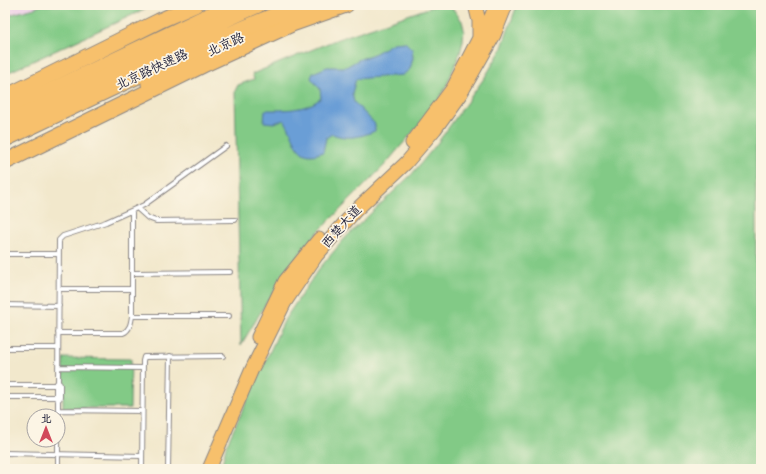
<svg xmlns="http://www.w3.org/2000/svg" width="766" height="474" viewBox="0 0 766 474" font-family="Mynerve,'LXGW WenKai TC',sans-serif">
<style>
.built{fill:#eed0e7}
.green{fill:#82ca86;stroke:#527660}
.water{fill:#6a9ed6;stroke:#466088}
.lines{fill:none;stroke-linecap:round;stroke-linejoin:round}
.lane-casing{stroke:#8a8584;stroke-width:6}
.street-casing{stroke:#8a8584;stroke-width:10}
.primary-casing{stroke:#8a8584;stroke-width:15}
.highway-casing{stroke:#8a8584;stroke-width:17}
.lane{stroke:#fff;stroke-width:4}
.street{stroke:#fff;stroke-width:8}
.primary{stroke:#f7c06c;stroke-width:13}
.highway{stroke:#f7c06c;stroke-width:15}
.labels{text-anchor:middle;dominant-baseline:central;stroke-width:3.5;stroke-linejoin:round;paint-order:stroke}
.street-label{font-size:13px;fill:#22223b;stroke:#fcf5e5}
</style>
<rect width="100%" height="100%" fill="#fcf5e5"/>
<filter id="ink" filterUnits="userSpaceOnUse"><feTurbulence type="fractalNoise" baseFrequency=".025" numOctaves="2"/><feDisplacementMap in="SourceGraphic" scale="8" xChannelSelector="R" yChannelSelector="G"/><feConvolveMatrix kernelMatrix="1 2 1 2 8 2 1 2 1" color-interpolation-filters="sRGB"/></filter>
<filter id="wash" filterUnits="userSpaceOnUse"><feTurbulence type="fractalNoise" baseFrequency=".012" numOctaves="4" result="noise"/><feDisplacementMap in="SourceGraphic" scale="16" xChannelSelector="R" yChannelSelector="G"/><feGaussianBlur stdDeviation="0.9" result="paint"/><feColorMatrix in="noise" values="0 0 0 0 0 0 0 0 0 0 0 0 0 0 0 0 0 1.4 0 .05"/><feComposite in="paint" operator="in"/></filter>
<g filter="url(#wash)">
<rect width="100%" height="100%" fill="#f2e8cc"/>
<path class="built" d="M 5,5 L 41,5 L 35,8 L 5,16 Z"/>
<path class="green" d="M 41,5 L 154,5 L 5,74 L 5,16 L 35,8 Z
M 437,5 L 446,5 L 454,10 L 462,21 L 464,29 L 463,41 L 460,53 L 446,87 L 435,106 L 383,167 L 319,231 L 304,248 L 268,300 L 241,345 L 235,91 L 238,85 L 254,79 L 252,74 L 338,39 Z
M 517,5 L 761,5 L 761,126 L 756,126 L 756,321 L 761,321 L 761,469 L 221,469 L 226,446 L 285,319 L 318,270 L 346,237 L 412,174 L 436,145 L 485,77 L 501,50 Z
M 63,358 L 131,359 L 130,408 L 63,408 Z"/>
<path class="water" d="M 405,42 L 412,49 L 413,58 L 410,69 L 403,75 L 356,79 L 352,93 L 354,102 L 375,124 L 375,131 C 360,137 348,140 332,134 L 326,138 L 323,152 C 294,164 297,137 284,120 L 274,123 L 264,122 L 265,110 C 284,110 306,111 321,98 L 320,89 L 311,78 L 313,73 L 327,67 L 346,67 L 358,60 L 376,53 L 393,43 Z"/>
</g>
<g filter="url(#ink)">
<g class="lines">
<defs>
<path id="lane" d="M 138,209 L 148,218 L 156,221 L 235,220
M 5,254 L 59,254
M 132,273 L 230,272
M 59,289 L 132,289
M 5,305 L 59,306
M 132,316 L 229,316
M 58,333 L 123,333 C 130,330 131,323 132,316 L 132,212
M 5,348 L 58,348
M 58,367 L 143,368
M 5,385 L 58,385 L 59,240 L 63,236 L 106,222 L 144,205 L 226,146
M 5,397 L 58,397 L 58,469
M 58,410 L 142,411
M 5,453 L 142,456
M 142,469 L 143,361 L 144,357 L 223,356
M 168,469 L 170,356"/>
<path id="street" d="M 58,385 L 58,397"/>
<path id="primary" d="M 475,5 L 479,21 L 479,38
M 148,84 L 215,49 L 321,5
M 5,111 L 228,5
M 412,143 L 453,88 L 479,38 L 488,24 L 496,5
M 258,337 L 285,281 L 319,239
M 209,469 L 252,369 L 285,302 L 316,256 L 355,211 L 406,163 L 435,129 L 461,93 L 494,35 L 506,5"/>
<path id="highway" d="M 5,97 L 159,21 L 195,5
M 5,123 C 90,86 173,42 258,5
M 5,139 C 103,93 199,45 300,5
M 5,162 L 203,65 L 292,24 L 346,5"/>
</defs>
<use href="#lane" class="lane-casing"/>
<use href="#street" class="street-casing"/>
<use href="#primary" class="primary-casing"/>
<use href="#highway" class="highway-casing"/>
<use href="#lane" class="lane"/>
<use href="#street" class="street"/>
<use href="#primary" class="primary"/>
<use href="#highway" class="highway"/>
</g>
</g>
<g class="labels">
<g class="street-label">
<text transform="translate(226 45) rotate(-24)">北京路</text>
<text transform="translate(152 70) rotate(-25)">北京路快速路</text>
<text transform="translate(342 227) rotate(-48)">西楚大道</text>
</g>
</g>
<rect width="766" height="474" fill="none" stroke="#fcf5e5" stroke-width="20"/>
<g transform="translate(46 428)"><circle r="19" fill="#fcf5e5" stroke="#a5a1a1"/>
<path d="M0-3L7 15L0 10L-7 15Z" fill="#d1495b"/>
<text y="-6" font-size="11" font-weight="bold" text-anchor="middle" fill="#22223b">北</text>
</g>
</svg>
